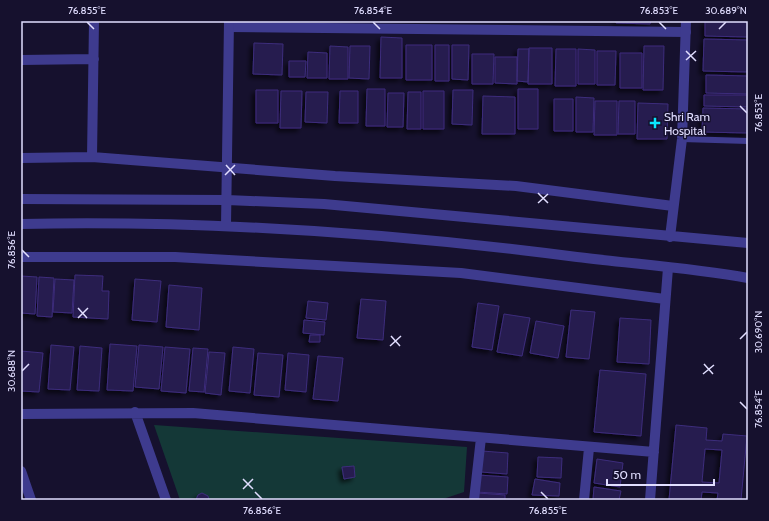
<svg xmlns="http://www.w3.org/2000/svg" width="769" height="521" viewBox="0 0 769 521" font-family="Cabin,sans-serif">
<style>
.green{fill:#143837}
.building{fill:#261c4f;stroke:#3d2d7c;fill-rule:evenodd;filter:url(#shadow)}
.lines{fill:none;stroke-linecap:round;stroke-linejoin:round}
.service{stroke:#3e3b8e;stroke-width:6}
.minor{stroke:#3e3b8e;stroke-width:10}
.tertiary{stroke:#3e3b8e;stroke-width:10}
.ticks{fill:none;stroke:#e1deff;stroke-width:1.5}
.poi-dot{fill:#0ae7ff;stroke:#16112e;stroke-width:1.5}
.labels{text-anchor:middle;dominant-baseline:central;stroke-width:3;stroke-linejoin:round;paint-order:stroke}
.poi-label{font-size:12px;fill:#e1deff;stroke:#16112e;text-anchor:start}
.neatline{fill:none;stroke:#e1deff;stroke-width:1.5}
.ticks-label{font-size:10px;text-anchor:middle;fill:#e1deff}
</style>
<defs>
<filter id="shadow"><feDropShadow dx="-3.5" dy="3.5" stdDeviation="2" flood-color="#0009"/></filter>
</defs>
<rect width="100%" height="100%" fill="#16112e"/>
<path class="green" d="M 154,425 L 467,447 L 464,492 L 440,500 L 180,500 Z"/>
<path class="building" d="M 616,21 L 651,21 L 650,24 L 616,23 Z
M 705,21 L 748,21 L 748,37 L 705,36 Z
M 381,37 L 402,38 L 402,78 L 380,78 Z
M 704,39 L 748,40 L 748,72 L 703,71 Z
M 254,43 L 283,44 L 282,75 L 253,74 Z
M 406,45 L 432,45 L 432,80 L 406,80 Z
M 435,45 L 449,45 L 449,81 L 435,81 Z
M 452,45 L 469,45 L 468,80 L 452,79 Z
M 330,46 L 348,47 L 348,79 L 329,79 Z
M 350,46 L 370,46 L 369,79 L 349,78 Z
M 644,46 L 664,46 L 663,90 L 643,90 Z
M 529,48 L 552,48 L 552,84 L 528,84 Z
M 518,49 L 529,49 L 528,82 L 517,81 Z
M 556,49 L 576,49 L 576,86 L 555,86 Z
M 578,49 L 595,50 L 595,84 L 578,84 Z
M 597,51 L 616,51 L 615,85 L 597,85 Z
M 308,52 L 327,53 L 327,78 L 307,78 Z
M 620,53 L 642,53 L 642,88 L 620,88 Z
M 472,54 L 494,54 L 493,84 L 472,84 Z
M 495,57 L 517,57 L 517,84 L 495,83 Z
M 289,61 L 306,61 L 305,77 L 289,77 Z
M 706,75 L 748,76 L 748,94 L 706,93 Z
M 367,89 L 385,89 L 385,126 L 366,126 Z
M 518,89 L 538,89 L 538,129 L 518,129 Z
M 256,90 L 278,90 L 278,123 L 256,123 Z
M 453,90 L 473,90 L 472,125 L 452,124 Z
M 281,91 L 302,91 L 301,128 L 280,128 Z
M 340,91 L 358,91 L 358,123 L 339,123 Z
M 423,91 L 444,91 L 444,129 L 423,129 Z
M 306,92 L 328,92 L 327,123 L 305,122 Z
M 408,92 L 421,92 L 421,129 L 407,129 Z
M 388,93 L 404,93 L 403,127 L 387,127 Z
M 704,95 L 748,95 L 748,107 L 704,106 Z
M 483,96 L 515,97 L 515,134 L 482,134 Z
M 576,97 L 594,98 L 593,132 L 576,132 Z
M 554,99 L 573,99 L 573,131 L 554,131 Z
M 595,101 L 617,101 L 617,135 L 594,135 Z
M 619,101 L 635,101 L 635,134 L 618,134 Z
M 638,103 L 668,104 L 667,139 L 637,139 Z
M 703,108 L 748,109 L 748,133 L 702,132 Z
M 75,275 L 103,276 L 102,291 L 109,291 L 108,319 L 73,317 Z
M 21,276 L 37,277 L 35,314 L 21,313 Z
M 39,277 L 54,278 L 52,317 L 37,316 Z
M 55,279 L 74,280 L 72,313 L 53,312 Z
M 135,279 L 161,281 L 157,322 L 132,320 Z
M 169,285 L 202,288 L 199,330 L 166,327 Z
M 361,299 L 386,301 L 383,340 L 357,338 Z
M 308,301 L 328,303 L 326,320 L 306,318 Z
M 478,303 L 499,306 L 492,350 L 472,347 Z
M 571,310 L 595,312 L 589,359 L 566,357 Z
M 504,314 L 530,318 L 522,356 L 497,352 Z
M 620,318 L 651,320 L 649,364 L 617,362 Z
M 304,320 L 325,322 L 324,335 L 303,333 Z
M 536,321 L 564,326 L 558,358 L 530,353 Z
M 310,335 L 320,335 L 320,342 L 309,342 Z
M 110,344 L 137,346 L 133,391 L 107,390 Z
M 51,345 L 74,347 L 70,390 L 48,389 Z
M 139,345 L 163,347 L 159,389 L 135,387 Z
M 80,346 L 102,348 L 99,391 L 77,390 Z
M 165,347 L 190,349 L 186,393 L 161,391 Z
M 233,347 L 254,349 L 250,393 L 229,391 Z
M 193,348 L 208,349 L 204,392 L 189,391 Z
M 21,351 L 43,353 L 39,392 L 21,391 Z
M 209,352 L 225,353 L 221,395 L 205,393 Z
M 258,353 L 283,355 L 279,397 L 254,395 Z
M 288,353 L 309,355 L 306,392 L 285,390 Z
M 318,356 L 343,358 L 338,401 L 313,399 Z
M 600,370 L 646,374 L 641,436 L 594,432 Z
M 676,425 L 707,428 L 706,440 L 722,441 L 723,434 L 747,436 L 741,500 L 717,500 L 718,493 L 702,492 L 701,500 L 669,500 ZM 705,449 L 722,450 L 719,483 L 702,482 Z
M 482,451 L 508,453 L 507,474 L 481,472 Z
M 538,457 L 562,458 L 561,478 L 537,477 Z
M 597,459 L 623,463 L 620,487 L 594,483 Z
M 354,466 L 355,477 L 344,479 L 342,467 Z
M 478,475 L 508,477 L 507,494 L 477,492 Z
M 535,479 L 560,483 L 559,496 L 532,495 Z
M 594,487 L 621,491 L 619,500 L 593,500 Z
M 202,493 L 208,496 L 209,500 L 196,500 L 198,495 Z
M 478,493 L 505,495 L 505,500 L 478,500 Z"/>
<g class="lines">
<path class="service" d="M 682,139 L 748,141"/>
<path class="minor" d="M 229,27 L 686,32
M 21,60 L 94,59
M 92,157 L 94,21
M 21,158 L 92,157 L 335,176 L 516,186 L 673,206
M 21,257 L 175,257 L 461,273 L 665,299
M 135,412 L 166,500
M 21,414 L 193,413 L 654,452
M 21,471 L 31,500
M 474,500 L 481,438
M 584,500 L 589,448
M 650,500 L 668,268"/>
<path class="tertiary" d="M 21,199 L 227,200 L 324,204 L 748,243
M 21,224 C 207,220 392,233 577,257 C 634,264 692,268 748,278
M 226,225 L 229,21
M 670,237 L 682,139 L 686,21"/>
</g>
<path class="ticks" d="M 87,22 L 94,29M 373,22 L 380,29M 659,22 L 666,29M 719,29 L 726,22M 686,51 L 696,61M 686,60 L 696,51M 740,106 L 747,113M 226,165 L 235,175M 225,175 L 235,165M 538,193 L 548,203M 538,203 L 548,194M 22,250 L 29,257M 78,308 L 87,318M 78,318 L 88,308M 391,336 L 400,346M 740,339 L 747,332M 390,346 L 401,336M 704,364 L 713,374M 22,371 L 29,364M 703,374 L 714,365M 740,402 L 747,409M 243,479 L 253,489M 243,489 L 253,479M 255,492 L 262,499M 541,492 L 548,499"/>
<path class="poi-dot" d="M653 117h4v4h4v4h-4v4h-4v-4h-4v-4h4z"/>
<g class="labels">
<g class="poi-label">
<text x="664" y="116">Shri Ram<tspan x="664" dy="14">Hospital</tspan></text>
</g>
</g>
<rect width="769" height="521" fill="none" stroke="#16112e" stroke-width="44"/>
<path d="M607 479v6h107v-6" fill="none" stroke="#e1deff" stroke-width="2"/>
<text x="613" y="479" font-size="12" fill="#e1deff" stroke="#16112e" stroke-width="3" paint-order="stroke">50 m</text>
<rect x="22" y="22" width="725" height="477" class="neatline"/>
<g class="ticks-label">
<text x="87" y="14">76.855°E</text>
<text x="373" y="14">76.854°E</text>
<text x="659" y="14">76.853°E</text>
<text x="726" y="14">30.689°N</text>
<text transform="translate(758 113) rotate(-90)" y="4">76.853°E</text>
<text transform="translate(11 250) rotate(-90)" y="4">76.856°E</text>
<text transform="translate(758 332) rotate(-90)" y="4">30.690°N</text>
<text transform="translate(11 371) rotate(-90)" y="4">30.688°N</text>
<text transform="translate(758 409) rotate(-90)" y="4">76.854°E</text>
<text x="262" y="514">76.856°E</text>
<text x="548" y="514">76.855°E</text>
</g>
</svg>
